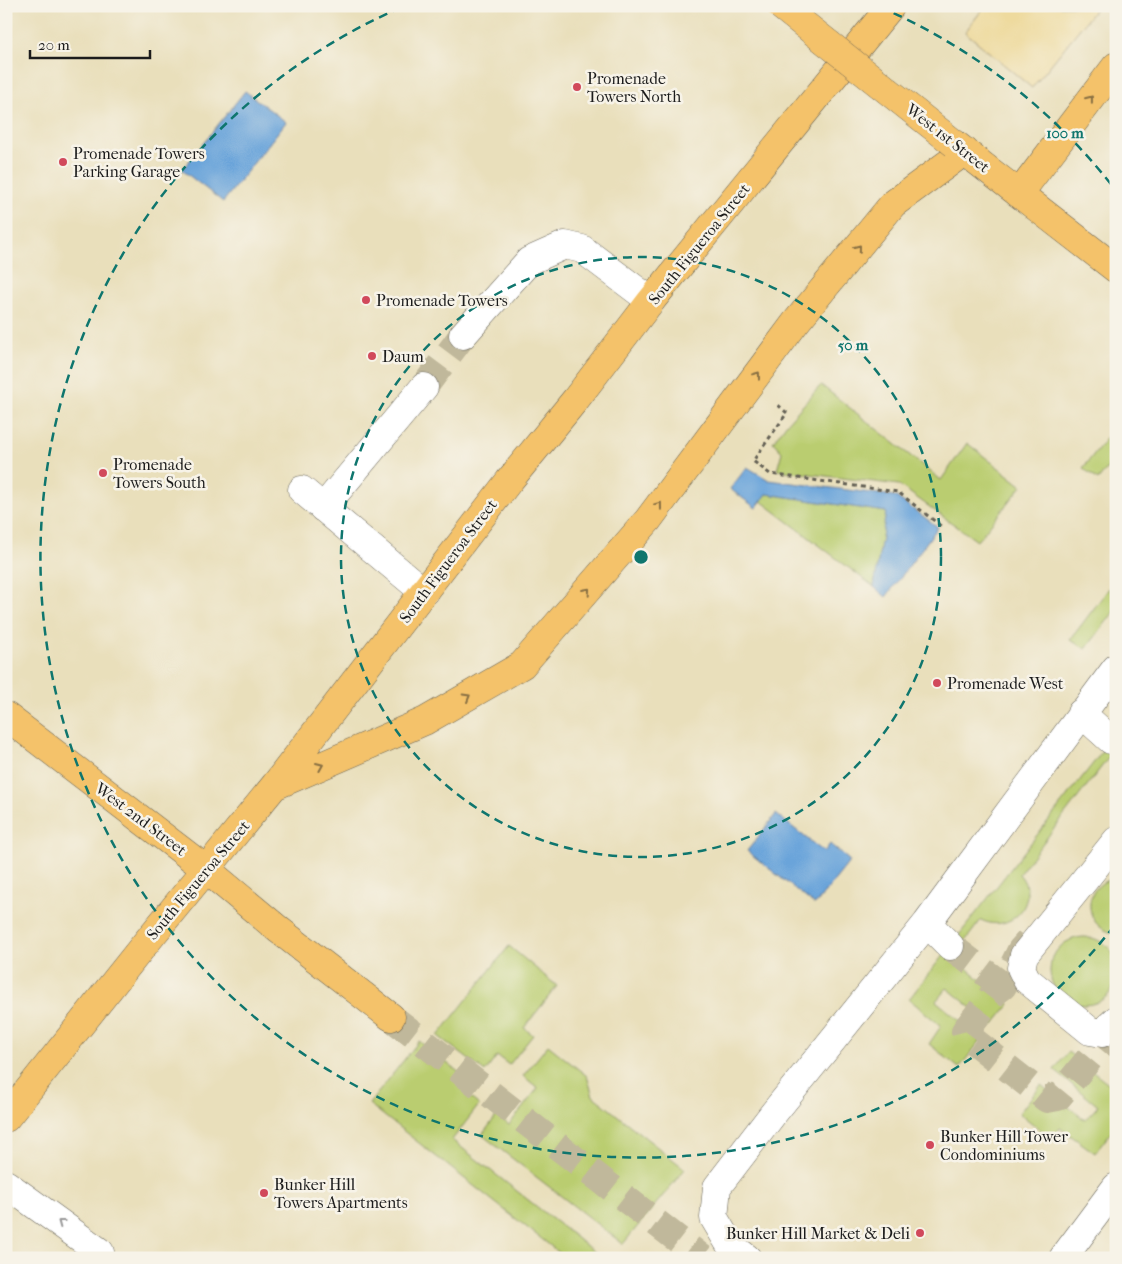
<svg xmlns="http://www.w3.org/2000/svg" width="1122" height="1264" viewBox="0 0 1122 1264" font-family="'IM FELL French Canon',serif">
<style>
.green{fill:#bacd70;stroke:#6b7446}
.sand{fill:#eeda9e;stroke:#857b5d}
.water{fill:#6aa4da;stroke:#43607b}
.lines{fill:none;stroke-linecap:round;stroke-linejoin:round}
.minor-tunnel{stroke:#c0b89b;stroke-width:28;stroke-dasharray:28 14;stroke-linecap:butt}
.major-tunnel{stroke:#c0b89b;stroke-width:28;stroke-dasharray:28 14;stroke-linecap:butt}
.minor-casing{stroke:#646054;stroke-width:29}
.major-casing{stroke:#646054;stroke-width:29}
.path{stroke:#646054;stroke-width:3;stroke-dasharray:4 4;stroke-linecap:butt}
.minor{stroke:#fff;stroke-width:28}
.major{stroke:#f4c26a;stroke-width:28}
.major-bridge-casing{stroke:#646054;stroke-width:29;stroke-linecap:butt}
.major-bridge{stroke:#f4c26a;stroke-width:28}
.oneway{stroke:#886f43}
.oneway2{stroke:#999}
.ring{fill:none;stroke:#0f766e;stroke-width:2.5;stroke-dasharray:9 6}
.poi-dot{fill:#d1495b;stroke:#f7f3e8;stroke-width:2}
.labels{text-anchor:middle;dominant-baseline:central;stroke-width:5;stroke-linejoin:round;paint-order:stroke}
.poi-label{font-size:16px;fill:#1c1c1c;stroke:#f7f3e8;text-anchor:start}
.street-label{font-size:16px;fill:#1c1c1c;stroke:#f7f3e8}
.centre{fill:#0f766e;stroke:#f7f3e8;stroke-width:2.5}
.ring-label{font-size:15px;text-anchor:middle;font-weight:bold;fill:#0f766e;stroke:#f7f3e8;stroke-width:5;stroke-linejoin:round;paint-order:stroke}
</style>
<rect width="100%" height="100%" fill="#f7f3e8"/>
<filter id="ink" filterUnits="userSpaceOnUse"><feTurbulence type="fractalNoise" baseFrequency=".02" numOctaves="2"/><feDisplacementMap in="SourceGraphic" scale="10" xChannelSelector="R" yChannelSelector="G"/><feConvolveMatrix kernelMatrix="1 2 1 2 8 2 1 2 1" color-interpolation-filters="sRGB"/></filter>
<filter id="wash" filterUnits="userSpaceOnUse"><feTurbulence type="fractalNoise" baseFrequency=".0096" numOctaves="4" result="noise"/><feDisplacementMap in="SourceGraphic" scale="20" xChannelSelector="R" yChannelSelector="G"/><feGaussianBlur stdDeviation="1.12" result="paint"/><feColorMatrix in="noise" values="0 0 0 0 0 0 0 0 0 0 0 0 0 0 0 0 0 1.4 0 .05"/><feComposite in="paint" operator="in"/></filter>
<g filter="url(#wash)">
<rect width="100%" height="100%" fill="#e9dfbb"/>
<path class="green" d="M 821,385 L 941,480 L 967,443 L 1022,486 L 977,541 L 899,485 L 777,470 L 782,452 L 773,442 L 787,423 Z
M 1116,426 L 1116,457 L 1098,480 L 1083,468 Z
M 767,494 L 886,512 L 874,587 L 761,501 Z
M 1116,579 L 1116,609 L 1086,649 L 1070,640 Z
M 1116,734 L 1116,748 L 1019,874 C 1042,900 1011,935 981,920 L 953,957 L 1010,1004 L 993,1025 L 947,988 L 936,1001 L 982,1039 L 959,1068 L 929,1044 L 941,1026 L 909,999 Z
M 1112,879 L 1116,879 L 1116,933 C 1091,932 1080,899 1101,884 C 1103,882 1108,880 1112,879 Z
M1050 971a34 34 0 1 1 68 0a34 34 0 1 1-68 0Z
M 509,946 L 557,986 L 524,1028 L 533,1035 L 509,1065 L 497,1056 L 485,1072 L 438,1036 Z
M 419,1041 L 475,1085 L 467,1095 L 479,1105 L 452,1140 L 602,1258 L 566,1258 L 369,1104 Z
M 548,1045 L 587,1076 L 593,1096 L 685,1169 L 623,1244 L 482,1135 L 497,1115 L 509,1125 L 538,1088 L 523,1076 Z
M 1068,1052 L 1116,1089 L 1116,1126 L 1095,1153 L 1060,1128 L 1052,1139 L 1019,1113 L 1041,1085 L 1085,1120 L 1098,1106 L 1054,1070 Z"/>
<path class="sand" d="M 985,6 L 1098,6 L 1032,88 L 965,32 Z"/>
<path class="water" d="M 245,91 L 286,122 L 223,202 L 182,170 Z
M 747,467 L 769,480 L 895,496 L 938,527 L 886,597 L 874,587 L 886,512 L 767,494 L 756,508 L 730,489 Z
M 776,814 L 824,852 L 830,844 L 850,861 L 815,905 L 747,851 Z"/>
</g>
<g filter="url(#ink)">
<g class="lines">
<path class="minor-tunnel" d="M 424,387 L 463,335
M 1029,941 L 1021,950 L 1003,986 L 995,992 L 965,1031 L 966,1035 L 1047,1099 L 1058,1097 L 1116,1026
M 950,946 L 1003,986"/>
<path class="major-tunnel" d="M 391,1017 L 702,1258"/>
<defs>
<path id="minor" d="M 463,335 L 529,261 L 565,245 L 582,249 L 651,301
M 302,490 L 424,592
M 323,508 L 424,387
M 1081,713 L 1111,740
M 1116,841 L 1024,955 L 1021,968 L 1027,980 L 1090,1031 L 1102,1033 L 1116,1020
M 927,923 L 950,946
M 6,1184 L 100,1252 L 95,1258
M 747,1258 L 730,1245 L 714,1218 L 717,1187 L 773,1114 L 927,923 L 1116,668
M 1063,1258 L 1116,1187"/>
<path id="major" d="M 955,144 L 1116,269
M 1019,194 L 1116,66
M 6,716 L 207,870 L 279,930 L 391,1017
M 277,785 L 425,721 L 522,665 L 648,520 L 796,322 L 893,204 L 965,151
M 6,1118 L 144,945 L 275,785 L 509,481 L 576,399 L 651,301 L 891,6"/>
</defs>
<use href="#minor" class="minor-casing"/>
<use href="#major" class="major-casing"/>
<path class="path" d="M 778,405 L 787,413 L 753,461 L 770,474 L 898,492 L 942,527"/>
<use href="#minor" class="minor"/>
<use href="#major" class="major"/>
<defs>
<path id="major-bridge" d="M 781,6 L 955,144"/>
</defs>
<use href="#major-bridge" class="major-bridge-casing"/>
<use href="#major-bridge" class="major-bridge"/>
</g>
<defs><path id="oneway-chevron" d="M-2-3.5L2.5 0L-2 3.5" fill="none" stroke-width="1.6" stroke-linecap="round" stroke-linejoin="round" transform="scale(1.25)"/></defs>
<g class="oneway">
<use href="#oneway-chevron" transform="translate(1090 99) rotate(-52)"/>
<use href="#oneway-chevron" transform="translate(858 248) rotate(-51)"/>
<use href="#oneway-chevron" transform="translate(757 375) rotate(-53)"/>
<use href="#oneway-chevron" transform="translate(659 505) rotate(-53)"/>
<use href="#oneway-chevron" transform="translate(587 591) rotate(-49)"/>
<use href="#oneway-chevron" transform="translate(467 697) rotate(-30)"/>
<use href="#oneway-chevron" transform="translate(320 766) rotate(-23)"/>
</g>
<use class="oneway2" href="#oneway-chevron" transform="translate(61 1223) rotate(-143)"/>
</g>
<g class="ring">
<circle cx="641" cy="557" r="300"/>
<path d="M1114 926A600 600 0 1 1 402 7M880 7A600 600 0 0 1 1114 188"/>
</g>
<g class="poi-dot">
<circle cx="577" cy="87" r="5"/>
<circle cx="63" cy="162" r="5"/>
<circle cx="366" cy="300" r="5"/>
<circle cx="372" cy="356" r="5"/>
<circle cx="103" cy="473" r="5"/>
<circle cx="937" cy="683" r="5"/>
<circle cx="930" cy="1145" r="5"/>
<circle cx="264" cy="1193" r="5"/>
<circle cx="920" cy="1233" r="5"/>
</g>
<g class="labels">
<g class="poi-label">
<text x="587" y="78">Promenade<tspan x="587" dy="18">Towers North</tspan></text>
<text x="73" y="153">Promenade Towers<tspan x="73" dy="18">Parking Garage</tspan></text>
<text x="376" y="300">Promenade Towers</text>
<text x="382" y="356">Daum</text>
<text x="113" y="464">Promenade<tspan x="113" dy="18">Towers South</tspan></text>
<text x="947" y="683">Promenade West</text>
<text x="940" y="1136">Bunker Hill Tower<tspan x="940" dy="18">Condominiums</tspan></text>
<text x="274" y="1184">Bunker Hill<tspan x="274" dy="18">Towers Apartments</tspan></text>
<text x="910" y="1233" text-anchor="end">Bunker Hill Market &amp; Deli</text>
</g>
<g class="street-label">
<text transform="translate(948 138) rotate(38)">West 1st Street</text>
<text transform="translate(699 244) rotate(-51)">South Figueroa Street</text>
<text transform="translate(448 561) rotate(-53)">South Figueroa Street</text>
<text transform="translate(141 819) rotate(37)">West 2nd Street</text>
<text transform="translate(198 880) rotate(-50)">South Figueroa Street</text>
</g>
</g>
<circle cx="641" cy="557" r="8" class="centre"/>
<g class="ring-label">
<text x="1065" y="138">100 m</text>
<text x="853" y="350">50 m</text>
</g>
<rect width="1122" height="1264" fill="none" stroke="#f7f3e8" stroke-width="25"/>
<path d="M30 50v8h120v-8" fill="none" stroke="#1c1c1c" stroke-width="2.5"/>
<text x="38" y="50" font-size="15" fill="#1c1c1c" stroke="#f7f3e8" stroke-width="4" paint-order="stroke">20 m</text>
</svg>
